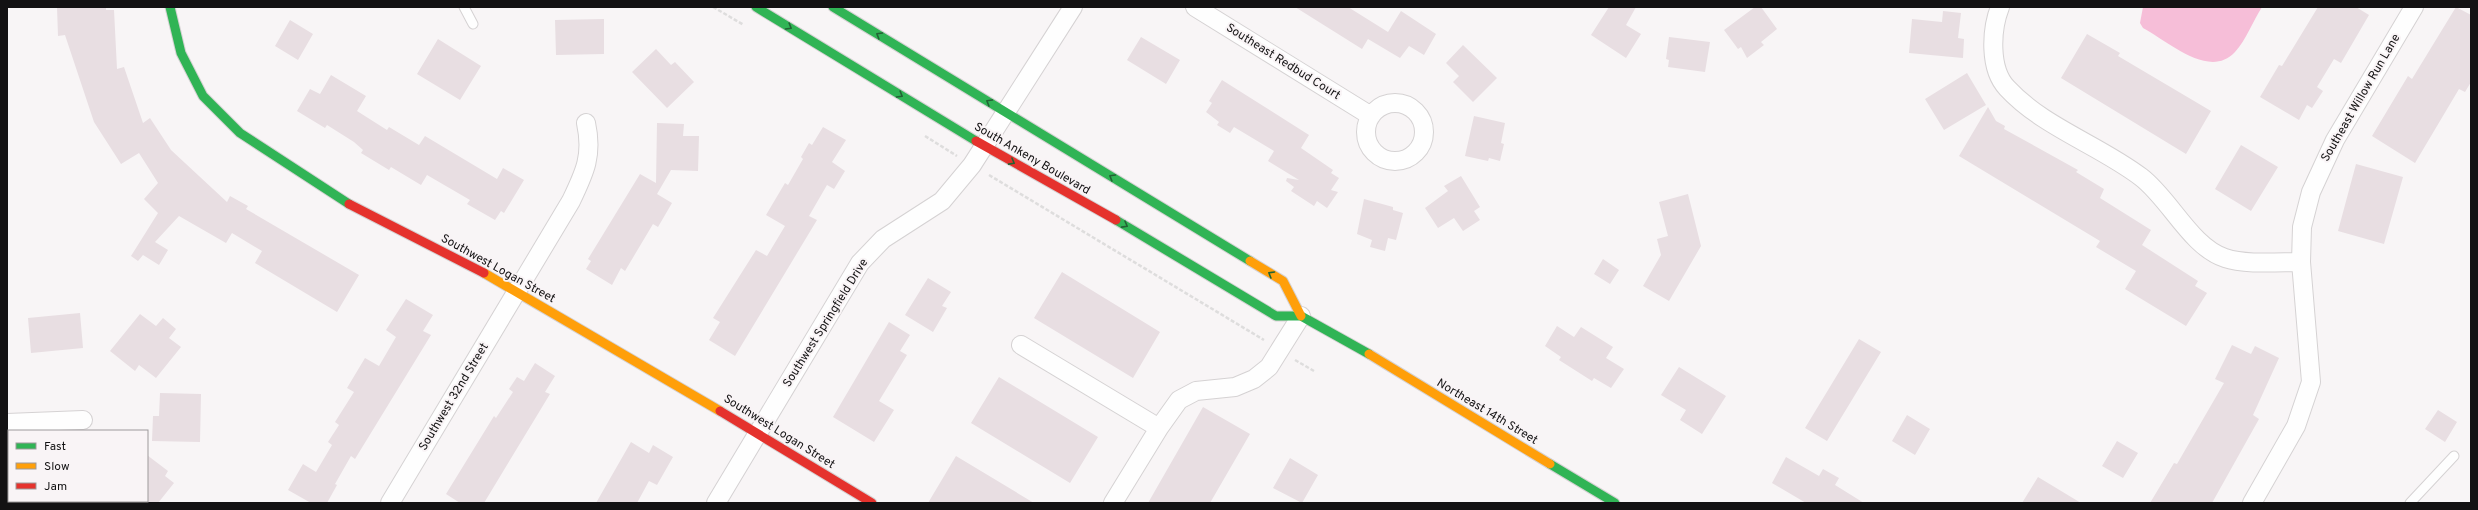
<svg xmlns="http://www.w3.org/2000/svg" width="2478" height="510" viewBox="0 0 2478 510" font-family="Overpass,sans-serif">
<style>
.water{fill:#f6bed8}
.building{fill:#e8dee2}
.lines{fill:none;stroke-linecap:round;stroke-linejoin:round}
.lane-casing{stroke:#d5d2d3;stroke-width:11}
.street-casing{stroke:#d5d2d3;stroke-width:20}
.fast-casing{stroke:#d5d2d3;stroke-width:11}
.slow-casing{stroke:#d5d2d3;stroke-width:11}
.jam-casing{stroke:#d5d2d3;stroke-width:11}
.path{stroke:#dedddd;stroke-width:2.5;stroke-dasharray:4 2;stroke-linecap:butt}
.lane{stroke:#fefefe;stroke-width:9}
.street{stroke:#fefefe;stroke-width:18}
.fast{stroke:#30b455;stroke-width:9}
.slow{stroke:#ff9f0a;stroke-width:9}
.jam{stroke:#e5322d;stroke-width:9}
.oneway{stroke:#226334}
.labels{text-anchor:middle;dominant-baseline:central;stroke-width:4;stroke-linejoin:round;paint-order:stroke}
.street-label{font-size:12px;fill:#131213;stroke:#f9f4f6}
</style>
<rect width="100%" height="100%" fill="#f8f5f6"/>
<path class="water" d="M 2143,7 L 2262,7 C 2253,21 2246,40 2235,52 C 2209,80 2168,41 2143,28 L 2140,23 Z"/>
<path class="building" d="M 57,7 L 106,7 L 106,10 L 114,10 L 117,69 L 124,67 L 143,123 L 150,118 L 171,150 L 227,202 L 230,196 L 248,206 L 246,209 L 359,275 L 337,312 L 255,263 L 262,251 L 232,233 L 226,243 L 179,216 L 155,242 L 168,250 L 159,265 L 143,255 L 138,261 L 131,256 L 158,213 L 144,199 L 158,183 L 139,153 L 121,164 L 94,122 L 65,35 L 58,36 Z
M 1295,7 L 1348,7 L 1388,32 L 1401,11 L 1436,34 L 1424,55 L 1409,46 L 1400,58 L 1368,39 L 1362,49 Z
M 1609,7 L 1636,7 L 1626,25 L 1641,34 L 1626,58 L 1591,35 Z
M 1755,7 L 1761,7 L 1777,29 L 1761,42 L 1764,45 L 1747,58 L 1741,47 L 1738,49 L 1724,30 Z
M 2318,7 L 2356,7 L 2369,15 L 2341,63 L 2334,59 L 2317,87 L 2323,91 L 2312,108 L 2307,105 L 2299,120 L 2260,97 L 2279,65 L 2282,66 Z
M 2456,7 L 2471,15 L 2471,82 L 2465,92 L 2459,89 L 2415,163 L 2372,136 L 2408,76 L 2412,79 Z
M 1943,11 L 1961,13 L 1958,38 L 1964,39 L 1963,58 L 1909,53 L 1912,19 L 1942,22 Z
M 604,19 L 604,54 L 556,55 L 555,20 Z
M 290,20 L 313,34 L 298,60 L 275,46 Z
M 2087,34 L 2120,53 L 2118,56 L 2211,111 L 2186,154 L 2061,78 Z
M 1141,37 L 1180,60 L 1166,84 L 1127,60 Z
M 1669,37 L 1710,42 L 1705,72 L 1668,67 L 1669,60 L 1666,59 Z
M 438,39 L 481,66 L 460,100 L 417,74 Z
M 1463,45 L 1497,78 L 1473,102 L 1453,82 L 1459,76 L 1446,63 Z
M 656,49 L 671,65 L 675,62 L 694,82 L 667,108 L 632,72 Z
M 1967,73 L 1986,105 L 1944,130 L 1925,99 Z
M 331,75 L 366,96 L 357,111 L 387,130 L 389,127 L 419,145 L 425,136 L 497,179 L 503,168 L 524,180 L 504,213 L 501,211 L 495,220 L 467,204 L 470,200 L 427,175 L 421,185 L 391,167 L 389,170 L 361,153 L 363,150 L 354,142 L 327,125 L 325,128 L 297,111 L 310,89 L 320,94 Z
M 1222,80 L 1309,135 L 1301,148 L 1333,170 L 1331,173 L 1339,178 L 1331,190 L 1338,192 L 1327,208 L 1317,201 L 1314,206 L 1291,191 L 1294,187 L 1286,181 L 1287,178 L 1299,180 L 1268,161 L 1274,151 L 1234,127 L 1230,133 L 1217,125 L 1219,122 L 1206,112 L 1212,103 L 1209,101 Z
M 1988,107 L 1996,121 L 2005,126 L 2004,129 L 2078,170 L 2076,172 L 2104,189 L 2100,198 L 2151,230 L 2142,245 L 2198,281 L 2195,286 L 2207,293 L 2186,326 L 2125,289 L 2136,271 L 2096,247 L 2100,241 L 1959,156 Z
M 1474,116 L 1505,123 L 1501,143 L 1504,144 L 1500,161 L 1489,158 L 1488,161 L 1465,156 Z
M 657,123 L 684,124 L 683,136 L 699,136 L 698,171 L 671,170 L 657,194 L 672,203 L 658,227 L 653,224 L 625,271 L 621,268 L 612,285 L 586,269 L 591,261 L 588,259 L 640,174 L 656,183 Z
M 823,127 L 846,140 L 832,162 L 845,171 L 834,189 L 827,185 L 809,216 L 817,220 L 735,356 L 709,340 L 720,322 L 713,318 L 756,250 L 767,256 L 785,226 L 766,215 L 785,183 L 788,185 L 803,159 L 801,157 L 809,143 L 812,145 Z
M 2241,145 L 2278,167 L 2251,211 L 2215,189 Z
M 2356,164 L 2403,177 L 2384,244 L 2338,231 Z
M 1461,176 L 1480,207 L 1474,211 L 1480,220 L 1463,231 L 1454,218 L 1438,228 L 1425,208 L 1448,191 L 1444,186 Z
M 1688,194 L 1701,246 L 1669,301 L 1643,286 L 1661,255 L 1657,239 L 1668,236 L 1659,202 Z
M 1364,199 L 1393,207 L 1393,210 L 1403,213 L 1396,240 L 1388,238 L 1385,251 L 1370,247 L 1372,240 L 1357,234 Z
M 1603,259 L 1619,270 L 1610,284 L 1594,274 Z
M 1062,272 L 1160,332 L 1133,378 L 1034,318 Z
M 928,278 L 951,292 L 942,306 L 947,308 L 933,332 L 905,315 Z
M 406,299 L 433,315 L 423,331 L 431,335 L 355,459 L 351,456 L 335,484 L 337,485 L 327,503 L 311,503 L 288,490 L 303,464 L 316,472 L 332,445 L 328,442 L 339,425 L 335,422 L 354,392 L 347,388 L 365,358 L 379,366 L 396,337 L 386,330 Z
M 80,313 L 83,348 L 31,353 L 28,318 Z
M 140,314 L 156,326 L 163,318 L 176,329 L 169,338 L 181,347 L 156,378 L 139,365 L 135,371 L 110,351 Z
M 889,322 L 910,335 L 900,351 L 907,355 L 879,401 L 894,410 L 874,442 L 833,417 Z
M 1557,326 L 1574,337 L 1581,327 L 1613,347 L 1606,358 L 1624,369 L 1611,388 L 1594,378 L 1592,381 L 1559,360 L 1561,357 L 1545,346 Z
M 1859,339 L 1881,352 L 1827,441 L 1805,428 Z
M 2232,345 L 2251,354 L 2255,346 L 2279,358 L 2253,415 L 2259,419 L 2212,503 L 2150,503 L 2174,463 L 2177,464 L 2224,383 L 2215,379 Z
M 535,363 L 555,376 L 545,392 L 550,394 L 484,503 L 460,503 L 446,494 L 494,416 L 496,418 L 513,392 L 509,389 L 517,377 L 524,381 Z
M 1679,367 L 1726,396 L 1702,434 L 1680,420 L 1686,410 L 1661,395 Z
M 999,377 L 1098,437 L 1070,483 L 971,423 Z
M 160,393 L 201,394 L 200,442 L 152,441 L 153,416 L 159,416 Z
M 1203,407 L 1250,434 L 1210,503 L 1148,503 Z
M 2438,410 L 2457,422 L 2445,442 L 2425,429 Z
M 1907,415 L 1930,429 L 1915,455 L 1892,441 Z
M 2117,441 L 2138,453 L 2123,478 L 2102,466 Z
M 631,442 L 649,453 L 653,445 L 673,457 L 657,485 L 649,481 L 637,503 L 596,503 Z
M 147,455 L 168,471 L 165,476 L 174,483 L 158,503 L 147,503 Z
M 956,456 L 1034,503 L 928,503 Z
M 1786,457 L 1819,476 L 1823,469 L 1839,478 L 1835,485 L 1864,503 L 1806,503 L 1772,483 Z
M 1290,458 L 1318,475 L 1302,503 L 1273,488 Z
M 2038,477 L 2081,503 L 2022,503 Z"/>
<g class="lines">
<defs>
<path id="lane" d="M 464,7 L 473,24
M 2410,503 L 2454,456"/>
<path id="street" d="M 1195,7 L 1371,116
M 2000,7 C 1991,30 1989,69 2007,88 C 2043,127 2099,145 2141,177 C 2170,199 2191,247 2225,258 C 2245,265 2279,262 2301,262
M1366 132a29 29 0 1 1 58 0a29 29 0 1 1-58 0Z
M 1021,345 L 1159,428
M 7,423 L 83,420
M 390,503 L 571,201 C 585,172 593,155 586,123
M 716,503 L 860,263 L 883,239 L 942,201 L 972,165 L 1073,7
M 1113,503 L 1159,428 L 1179,400 L 1196,391 L 1235,387 L 1254,379 L 1269,367 L 1301,316
M 2252,503 L 2296,426 L 2311,382 L 2301,262 L 2302,227 L 2311,192 L 2335,140 L 2414,7"/>
<path id="fast" d="M 170,7 L 181,53 L 203,96 L 240,133 L 349,204
M 756,7 L 976,141
M 833,7 L 1250,261
M 1116,220 L 1276,316 L 1301,316 L 1369,354
M 1550,464 L 1615,503"/>
<path id="slow" d="M 1250,261 L 1283,281 L 1301,316
M 484,273 L 720,411
M 1369,354 L 1550,464"/>
<path id="jam" d="M 976,141 L 1116,220
M 349,204 L 484,273
M 720,411 L 872,503"/>
</defs>
<use href="#lane" class="lane-casing"/>
<use href="#street" class="street-casing"/>
<use href="#fast" class="fast-casing"/>
<use href="#slow" class="slow-casing"/>
<use href="#jam" class="jam-casing"/>
<path class="path" d="M 713,7 L 744,25
M 925,136 L 957,156
M 989,175 L 1264,340
M 1295,360 L 1314,371"/>
<use href="#lane" class="lane"/>
<use href="#street" class="street"/>
<use href="#fast" class="fast"/>
<use href="#slow" class="slow"/>
<use href="#jam" class="jam"/>
</g>
<defs><path id="oneway-chevron" d="M-2-3.5L2.5 0L-2 3.5" fill="none" stroke-width="1.6" stroke-linecap="round" stroke-linejoin="round"/></defs>
<g class="oneway">
<use href="#oneway-chevron" transform="translate(789 27) rotate(31)"/>
<use href="#oneway-chevron" transform="translate(879 35) rotate(-149)"/>
<use href="#oneway-chevron" transform="translate(900 95) rotate(31)"/>
<use href="#oneway-chevron" transform="translate(989 102) rotate(-149)"/>
<use href="#oneway-chevron" transform="translate(1012 162) rotate(29)"/>
<use href="#oneway-chevron" transform="translate(1112 177) rotate(-149)"/>
<use href="#oneway-chevron" transform="translate(1125 225) rotate(29)"/>
<use href="#oneway-chevron" transform="translate(1271 274) rotate(-149)"/>
</g>
<g class="labels">
<g class="street-label">
<text transform="translate(1283 62) rotate(32)">Southeast Redbud Court</text>
<text transform="translate(2361 98) rotate(-60)">Southeast Willow Run Lane</text>
<text transform="translate(1032 159) rotate(30)">South Ankeny Boulevard</text>
<text transform="translate(498 269) rotate(29)">Southwest Logan Street</text>
<text transform="translate(826 323) rotate(-58)">Southwest Springfield Drive</text>
<text transform="translate(454 397) rotate(-59)">Southwest 32nd Street</text>
<text transform="translate(1487 412) rotate(31)">Northeast 14th Street</text>
<text transform="translate(779 432) rotate(32)">Southwest Logan Street</text>
</g>
</g>
<rect width="2478" height="510" fill="none" stroke="#131213" stroke-width="16"/>
<rect x="8" y="430" width="140" height="72" fill="#f9f4f6" stroke="#9d9a9b"/>
<rect x="16" y="443" width="20" height="6" fill="#30b455" stroke="#9d9a9b"/>
<text x="44" y="450" font-size="12" fill="#131213">Fast</text>
<rect x="16" y="463" width="20" height="6" fill="#ff9f0a" stroke="#9d9a9b"/>
<text x="44" y="470" font-size="12" fill="#131213">Slow</text>
<rect x="16" y="483" width="20" height="6" fill="#e5322d" stroke="#9d9a9b"/>
<text x="44" y="490" font-size="12" fill="#131213">Jam</text>
</svg>
